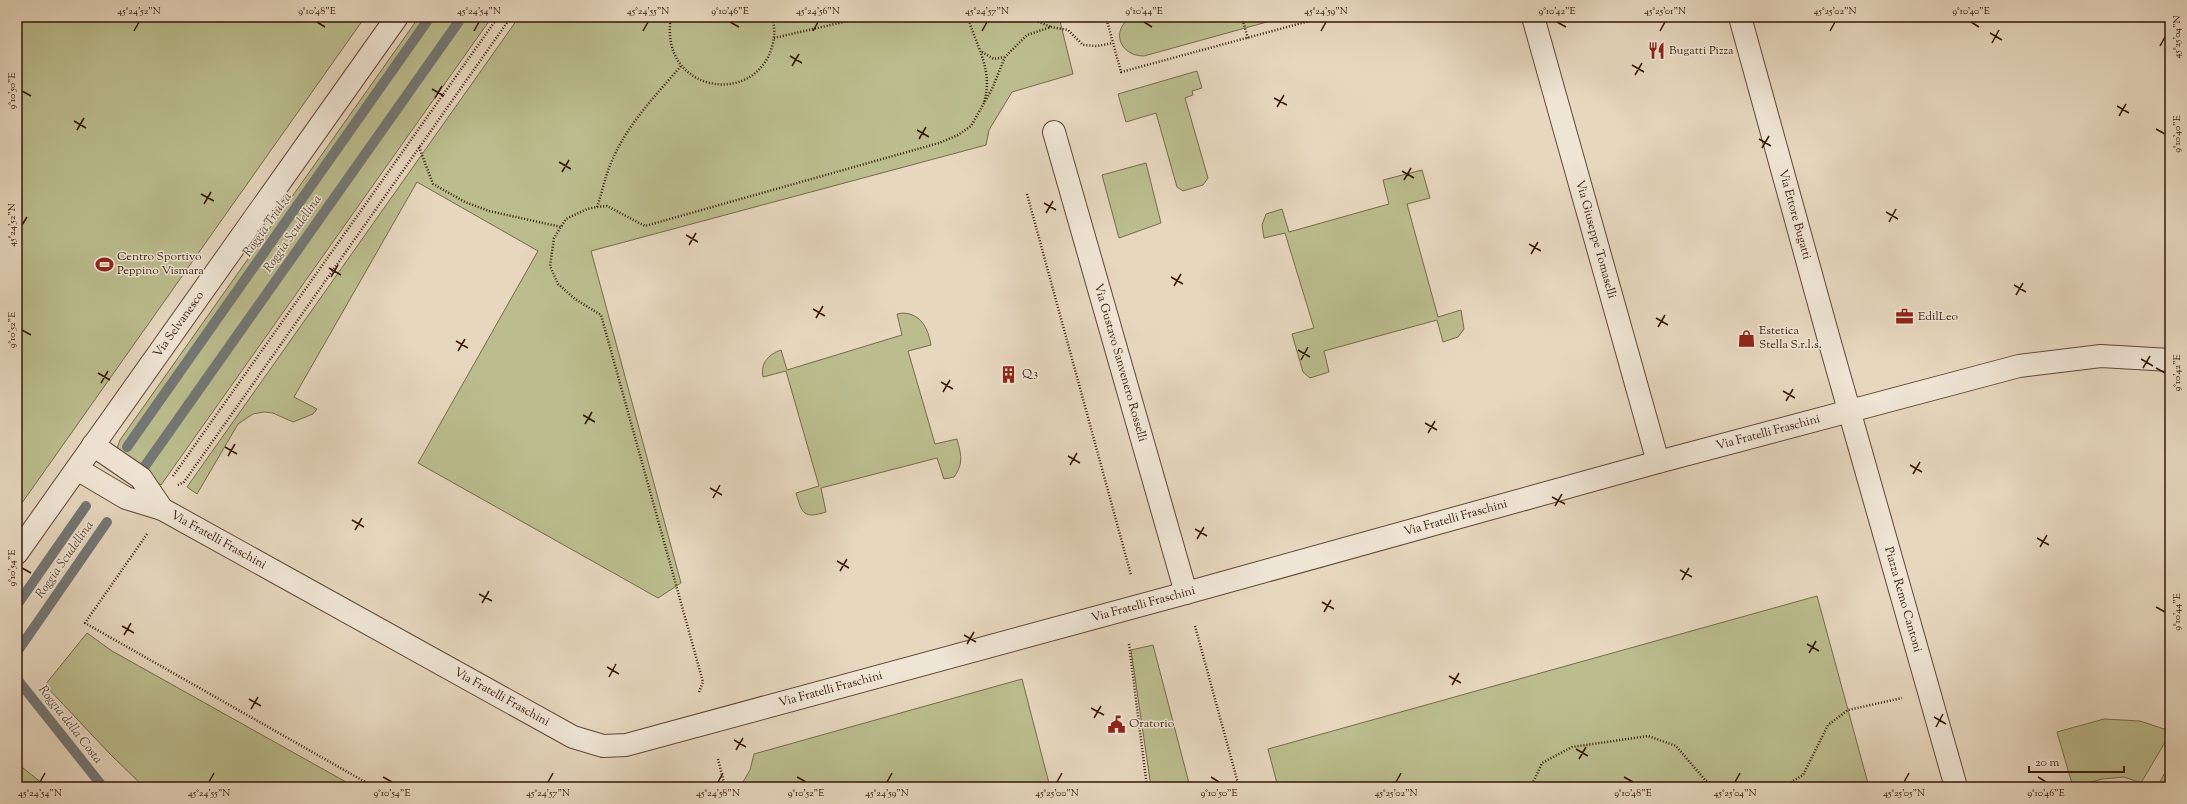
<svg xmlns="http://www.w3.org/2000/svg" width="2187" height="804" viewBox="0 0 2187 804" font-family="'Sorts Mill Goudy',serif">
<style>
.green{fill:#bbbd8e;stroke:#786a4b}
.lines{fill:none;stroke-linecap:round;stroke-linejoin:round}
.stream{stroke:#737775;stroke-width:10}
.minor-casing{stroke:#624736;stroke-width:24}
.path{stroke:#361708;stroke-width:2.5;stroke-dasharray:1 2;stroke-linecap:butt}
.minor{stroke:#efe5d5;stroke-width:22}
.ticks{fill:none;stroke:#361708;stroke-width:1.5}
.labels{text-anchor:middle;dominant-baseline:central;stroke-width:3;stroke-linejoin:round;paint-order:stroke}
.poi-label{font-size:12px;fill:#361708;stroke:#efe5d5;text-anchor:start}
.street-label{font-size:12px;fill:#361708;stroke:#efe5d5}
.water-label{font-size:13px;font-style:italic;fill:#55473e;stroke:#efe5d5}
.neatline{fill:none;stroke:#361708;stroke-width:1.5}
.ticks-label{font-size:10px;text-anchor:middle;fill:#361708}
</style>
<rect width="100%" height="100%" fill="#e6d7be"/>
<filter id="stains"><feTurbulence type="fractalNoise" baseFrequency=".005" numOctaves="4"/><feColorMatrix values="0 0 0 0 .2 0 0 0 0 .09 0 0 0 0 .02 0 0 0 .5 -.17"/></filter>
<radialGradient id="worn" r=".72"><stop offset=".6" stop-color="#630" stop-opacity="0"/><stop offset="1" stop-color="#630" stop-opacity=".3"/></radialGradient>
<path class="green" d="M 17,17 L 365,17 L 17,510 Z
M 419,17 L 492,17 L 161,485 L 117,457 L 116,451 L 120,440 Z
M 519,17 L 1059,17 L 1073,74 L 1012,92 L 989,130 L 986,145 L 591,251 L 681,583 L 658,598 L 418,463 L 538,251 L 417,182 L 294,397 L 317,409 L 313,414 L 293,422 L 273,413 L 264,412 L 253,414 L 238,424 L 197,494 L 187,487 Z
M 1131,17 L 1285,17 L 1144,56 C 1120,56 1110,31 1131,17 Z
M 1197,71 L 1202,88 L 1192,91 L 1193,95 L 1185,98 L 1208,178 L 1203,185 L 1183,191 L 1177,187 L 1156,113 L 1126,122 L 1118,94 Z
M 1146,163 L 1161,223 L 1119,238 L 1102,175 Z
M 1422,170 L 1430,198 L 1407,204 L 1438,317 L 1461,310 L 1464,329 L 1458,337 L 1443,342 L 1437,320 L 1324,351 L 1329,372 L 1310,378 L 1303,372 L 1292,334 L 1314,328 L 1285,233 L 1264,238 L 1262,225 L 1266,214 L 1282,209 L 1289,232 L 1389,204 L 1383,180 Z
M 903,313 C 921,314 928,328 931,345 L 908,351 L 935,444 L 957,439 C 961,455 964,463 954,477 L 944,479 L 937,458 L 821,488 L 826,512 C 804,519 802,514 796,493 L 819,486 L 786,371 L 763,377 C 760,363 769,354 781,350 L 787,370 L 902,335 L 897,314 Z
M 1817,596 L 1869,787 L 1278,787 L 1268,749 Z
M 87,633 L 112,651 L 355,787 L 144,787 L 110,754 L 45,685 Z
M 1153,645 L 1190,787 L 1151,787 L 1131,650 Z
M 1022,679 L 1050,787 L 740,787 L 750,770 L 754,754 Z
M 2104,719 L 2140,721 L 2170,731 L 2170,734 L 2141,783 L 2124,777 L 2102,779 L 2073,787 L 2057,732 Z
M 2170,764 L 2170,787 L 2157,787 Z
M 17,767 L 23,768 L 47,787 L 17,787 Z"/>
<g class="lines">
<path class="stream" d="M 127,447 L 430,17
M 145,466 L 462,17
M 17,605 L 86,506
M 17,652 L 107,522
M 17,679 L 103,787"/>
<defs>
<g id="minor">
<path id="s1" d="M 1533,17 L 1658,462"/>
<path id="s2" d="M 1740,17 L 1828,336 L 1956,787"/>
<path id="s3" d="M 1054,132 L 1186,593"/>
<path d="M 93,445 L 141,478 L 162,509"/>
<path id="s4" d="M 77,469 L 126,498 L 162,509 L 573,737 L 603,746 L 626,745 L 1186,593 L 1658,462 L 2019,366 L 2101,356 L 2170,360"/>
<path id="s5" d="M 17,553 L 397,17"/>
</g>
</defs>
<use href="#minor" class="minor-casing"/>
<path class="path" d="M 671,17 C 658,92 754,108 772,47 C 775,37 775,27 772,17
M 968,17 C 976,46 994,71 984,102
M 1027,17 L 1051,27
M 1106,17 L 1121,72 L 1324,17
M 1242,17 L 1248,39
M 774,38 L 865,17
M 982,52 L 994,59 L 1004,57
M 419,147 L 433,184 L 465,202 L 489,211 L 561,227
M 1027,194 L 1131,575
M 597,207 C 602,193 605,177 611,163 C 626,126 655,96 681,66
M 173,476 L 498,17
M 178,485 L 184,482 L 511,17
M 147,534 L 85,623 L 374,787
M 1195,626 L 1239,787
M 1129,644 L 1147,787
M 699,692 L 703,682 L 601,315 L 575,299 L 558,284 L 550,266 L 554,238 L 566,219 L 587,209 L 597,207 L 607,206 L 645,226 L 939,143 L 958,135 L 971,126 L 992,89 L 1005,57 L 1027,35 L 1051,27 L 1068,30 L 1083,45 L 1097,46 L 1113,43
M 718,759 L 725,787
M 1531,787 L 1542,763 L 1572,747 L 1648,736 L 1676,746 L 1706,781 L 1720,787
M 1783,787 L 1803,775 L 1828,725 L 1848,710 L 1902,698"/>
<use href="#minor" class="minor"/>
</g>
<path class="ticks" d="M 317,22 L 325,27M 730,22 L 739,27M 1144,22 L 1152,27M 1557,22 L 1566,27M 1971,22 L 1979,27M 134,31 L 139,22M 474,31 L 479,22M 643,31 L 648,22M 813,31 L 818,22M 982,31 L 987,22M 1321,31 L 1326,22M 1660,31 L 1665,22M 1830,31 L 1835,22M 1990,33 L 2002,40M 1992,43 L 1999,30M 2160,46 L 2165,37M 790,56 L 802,63M 1632,65 L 1644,72M 792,66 L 799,54M 1635,75 L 1642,63M 432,89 L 444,96M 22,91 L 31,96M 435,98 L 442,86M 1274,98 L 1287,105M 2117,106 L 2129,113M 1277,107 L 1284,95M 2119,116 L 2126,104M 74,121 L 86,128M 2156,129 L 2165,134M 77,130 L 84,118M 917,130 L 929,137M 919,139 L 926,127M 1759,139 L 1771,146M 1762,148 L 1769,136M 559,162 L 571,169M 1402,171 L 1414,178M 562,172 L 569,160M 1404,180 L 1411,168M 201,194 L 214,201M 1044,203 L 1056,210M 204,204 L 211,192M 1886,212 L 1898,219M 1046,213 L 1053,201M 1889,222 L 1896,209M 22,225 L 27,217M 686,235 L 698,242M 1529,244 L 1541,251M 689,245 L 696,233M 1531,254 L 1538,242M 329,268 L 341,275M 331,277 L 338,265M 1171,277 L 1183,284M 2014,285 L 2026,292M 1174,286 L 1181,274M 2016,295 L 2023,283M 813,309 L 825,316M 816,318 L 823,306M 1656,318 L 1668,325M 1658,327 L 1665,315M 22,330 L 31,335M 456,341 L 468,348M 1298,350 L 1310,357M 458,351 L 465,339M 2141,359 L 2153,366M 1301,360 L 1308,347M 2143,368 L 2150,356M 2156,368 L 2165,373M 98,373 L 110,380M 941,382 L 953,389M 101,383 L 108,371M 1783,391 L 1795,398M 943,392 L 950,380M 1786,401 L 1793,389M 583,415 L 595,422M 1425,423 L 1437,430M 585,424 L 592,412M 1428,433 L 1435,421M 225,447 L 237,454M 228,456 L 235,444M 1068,456 L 1080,463M 1070,465 L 1077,453M 1910,465 L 1922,472M 1913,474 L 1920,462M 710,488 L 722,495M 1552,497 L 1565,504M 713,498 L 720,485M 1555,506 L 1562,494M 352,520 L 364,527M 1195,529 L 1207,536M 355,530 L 362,518M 2037,538 L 2049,545M 1197,539 L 1204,527M 2040,547 L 2047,535M 837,561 L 849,568M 22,568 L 31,573M 1680,570 L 1692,577M 840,571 L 847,559M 1682,580 L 1689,568M 479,594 L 492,601M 1322,602 L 1334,609M 482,603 L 489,591M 2156,607 L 2165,612M 1324,612 L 1331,600M 122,626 L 134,633M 124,635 L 131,623M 964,635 L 976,642M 967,644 L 974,632M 1807,644 L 1819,651M 1809,653 L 1816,641M 607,667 L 619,674M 1449,676 L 1461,683M 609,677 L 616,664M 1452,685 L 1459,673M 249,699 L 261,706M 1091,708 L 1104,715M 251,709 L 258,697M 1934,717 L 1946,724M 1094,718 L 1101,706M 1936,727 L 1943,714M 734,740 L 746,747M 1576,749 L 1588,756M 736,750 L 743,738M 1579,759 L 1586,747M 383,777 L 392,782M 797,777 L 806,782M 1211,777 L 1219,782M 1624,777 L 1633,782M 2038,777 L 2046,782M 40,782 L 45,773M 209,782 L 214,773M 548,782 L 553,773M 718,782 L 723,773M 887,782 L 892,773M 1057,782 L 1062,773M 1396,782 L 1401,773M 1735,782 L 1740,773M 1904,782 L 1909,773"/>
<defs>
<symbol id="restaurant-bare" viewBox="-9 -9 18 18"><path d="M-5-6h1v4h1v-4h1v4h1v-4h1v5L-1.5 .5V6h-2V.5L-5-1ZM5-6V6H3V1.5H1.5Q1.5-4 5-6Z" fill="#8f2418" stroke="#efe5d5" stroke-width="2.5" paint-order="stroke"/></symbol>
<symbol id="stadium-bare" viewBox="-9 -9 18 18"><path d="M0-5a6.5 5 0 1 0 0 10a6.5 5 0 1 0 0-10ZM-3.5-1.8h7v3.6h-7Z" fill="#8f2418" stroke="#efe5d5" stroke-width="2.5" paint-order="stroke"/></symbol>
<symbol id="office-bare" viewBox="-9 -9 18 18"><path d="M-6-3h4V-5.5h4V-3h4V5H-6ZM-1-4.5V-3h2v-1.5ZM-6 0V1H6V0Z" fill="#8f2418" stroke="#efe5d5" stroke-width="2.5" paint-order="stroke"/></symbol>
<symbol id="shop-bare" viewBox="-9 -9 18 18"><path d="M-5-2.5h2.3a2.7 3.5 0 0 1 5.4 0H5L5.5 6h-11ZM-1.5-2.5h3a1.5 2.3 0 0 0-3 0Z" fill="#8f2418" stroke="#efe5d5" stroke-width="2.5" paint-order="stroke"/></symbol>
<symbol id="building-bare" viewBox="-9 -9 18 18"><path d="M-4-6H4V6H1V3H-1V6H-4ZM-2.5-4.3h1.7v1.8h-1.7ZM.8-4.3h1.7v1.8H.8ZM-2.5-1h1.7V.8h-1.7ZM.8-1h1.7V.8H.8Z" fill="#8f2418" stroke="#efe5d5" stroke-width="2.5" paint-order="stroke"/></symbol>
<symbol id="civic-bare" viewBox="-9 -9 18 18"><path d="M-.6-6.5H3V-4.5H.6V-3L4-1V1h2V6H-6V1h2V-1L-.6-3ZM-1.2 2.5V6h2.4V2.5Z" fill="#8f2418" stroke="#efe5d5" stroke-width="2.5" paint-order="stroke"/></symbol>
</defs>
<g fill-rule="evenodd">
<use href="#restaurant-bare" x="1644" y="38" width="25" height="25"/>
<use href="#stadium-bare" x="92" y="252" width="25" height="25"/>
<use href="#office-bare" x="1892" y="304" width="25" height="25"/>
<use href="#shop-bare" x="1734" y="326" width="25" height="25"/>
<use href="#building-bare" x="996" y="362" width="25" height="25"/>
<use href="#civic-bare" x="1104" y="712" width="25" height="25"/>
</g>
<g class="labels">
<g class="poi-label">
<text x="1669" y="51">Bugatti Pizza</text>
<text x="117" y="257">Centro Sportivo<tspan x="117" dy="14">Peppino Vismara</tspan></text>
<text x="1918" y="317">EdilLeo</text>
<text x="1759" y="331">Estetica<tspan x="1759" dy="14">Stella S.r.l.s.</tspan></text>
<text x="1022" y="374">Q3</text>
<text x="1129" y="724">Oratorio</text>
</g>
<g class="street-label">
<text stroke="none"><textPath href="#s2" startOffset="205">Via Ettore Bugatti</textPath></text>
<text stroke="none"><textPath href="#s1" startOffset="231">Via Giuseppe Tomaselli</textPath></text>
<text stroke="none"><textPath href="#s5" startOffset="280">Via Selvanesco</textPath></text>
<text stroke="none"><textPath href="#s3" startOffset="240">Via Gustavo Sanvenero Rosselli</textPath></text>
<text stroke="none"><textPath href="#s4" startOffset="1803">Via Fratelli Fraschini</textPath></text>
<text stroke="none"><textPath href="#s4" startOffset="1479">Via Fratelli Fraschini</textPath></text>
<text stroke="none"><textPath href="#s4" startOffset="159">Via Fratelli Fraschini</textPath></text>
<text stroke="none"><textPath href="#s2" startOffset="605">Piazza Remo Cantoni</textPath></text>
<text stroke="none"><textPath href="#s4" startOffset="1155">Via Fratelli Fraschini</textPath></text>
<text stroke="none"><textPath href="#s4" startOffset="831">Via Fratelli Fraschini</textPath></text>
<text stroke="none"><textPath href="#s4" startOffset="483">Via Fratelli Fraschini</textPath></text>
</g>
<g class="water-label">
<text transform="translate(268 225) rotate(-55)">Roggia Triulza</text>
<text transform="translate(293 234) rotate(-55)">Roggia Scudellina</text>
<text transform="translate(65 560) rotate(-55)">Roggia Scudellina</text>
<text transform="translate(70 725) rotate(52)">Roggia della Costa</text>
</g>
</g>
<rect width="2187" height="804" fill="none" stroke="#e6d7be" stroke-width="44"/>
<path d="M2029 766v6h95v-6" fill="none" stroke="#361708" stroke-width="2"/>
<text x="2035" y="766" font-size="12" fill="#361708" stroke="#efe5d5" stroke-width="3" paint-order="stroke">20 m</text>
<rect x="22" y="22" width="2143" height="760" class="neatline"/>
<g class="ticks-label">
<text x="139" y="14">45°24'52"N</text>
<text x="317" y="14">9°10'48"E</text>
<text x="479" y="14">45°24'54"N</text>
<text x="648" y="14">45°24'55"N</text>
<text x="730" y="14">9°10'46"E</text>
<text x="818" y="14">45°24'56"N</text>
<text x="987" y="14">45°24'57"N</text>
<text x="1144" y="14">9°10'44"E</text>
<text x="1326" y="14">45°24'59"N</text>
<text x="1557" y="14">9°10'42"E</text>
<text x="1665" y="14">45°25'01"N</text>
<text x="1835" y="14">45°25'02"N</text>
<text x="1971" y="14">9°10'40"E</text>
<text transform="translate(2176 37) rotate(-90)" y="4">45°25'04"N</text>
<text transform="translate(11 91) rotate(-90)" y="4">9°10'50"E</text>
<text transform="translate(2176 134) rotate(-90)" y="4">9°10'40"E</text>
<text transform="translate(11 225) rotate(-90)" y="4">45°24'52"N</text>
<text transform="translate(11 330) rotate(-90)" y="4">9°10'52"E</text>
<text transform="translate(2176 373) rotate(-90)" y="4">9°10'42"E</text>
<text transform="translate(11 568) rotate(-90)" y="4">9°10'54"E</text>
<text transform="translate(2176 612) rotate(-90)" y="4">9°10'44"E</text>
<text x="40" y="796">45°24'54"N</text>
<text x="209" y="796">45°24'55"N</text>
<text x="392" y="796">9°10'54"E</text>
<text x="548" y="796">45°24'57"N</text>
<text x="718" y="796">45°24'58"N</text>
<text x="806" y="796">9°10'52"E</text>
<text x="887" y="796">45°24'59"N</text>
<text x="1057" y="796">45°25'00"N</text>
<text x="1219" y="796">9°10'50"E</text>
<text x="1396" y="796">45°25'02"N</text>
<text x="1633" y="796">9°10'48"E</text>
<text x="1735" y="796">45°25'04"N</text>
<text x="1904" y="796">45°25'05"N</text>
<text x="2046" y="796">9°10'46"E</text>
</g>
<rect width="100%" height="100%" filter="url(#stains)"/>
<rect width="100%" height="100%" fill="url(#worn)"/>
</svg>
